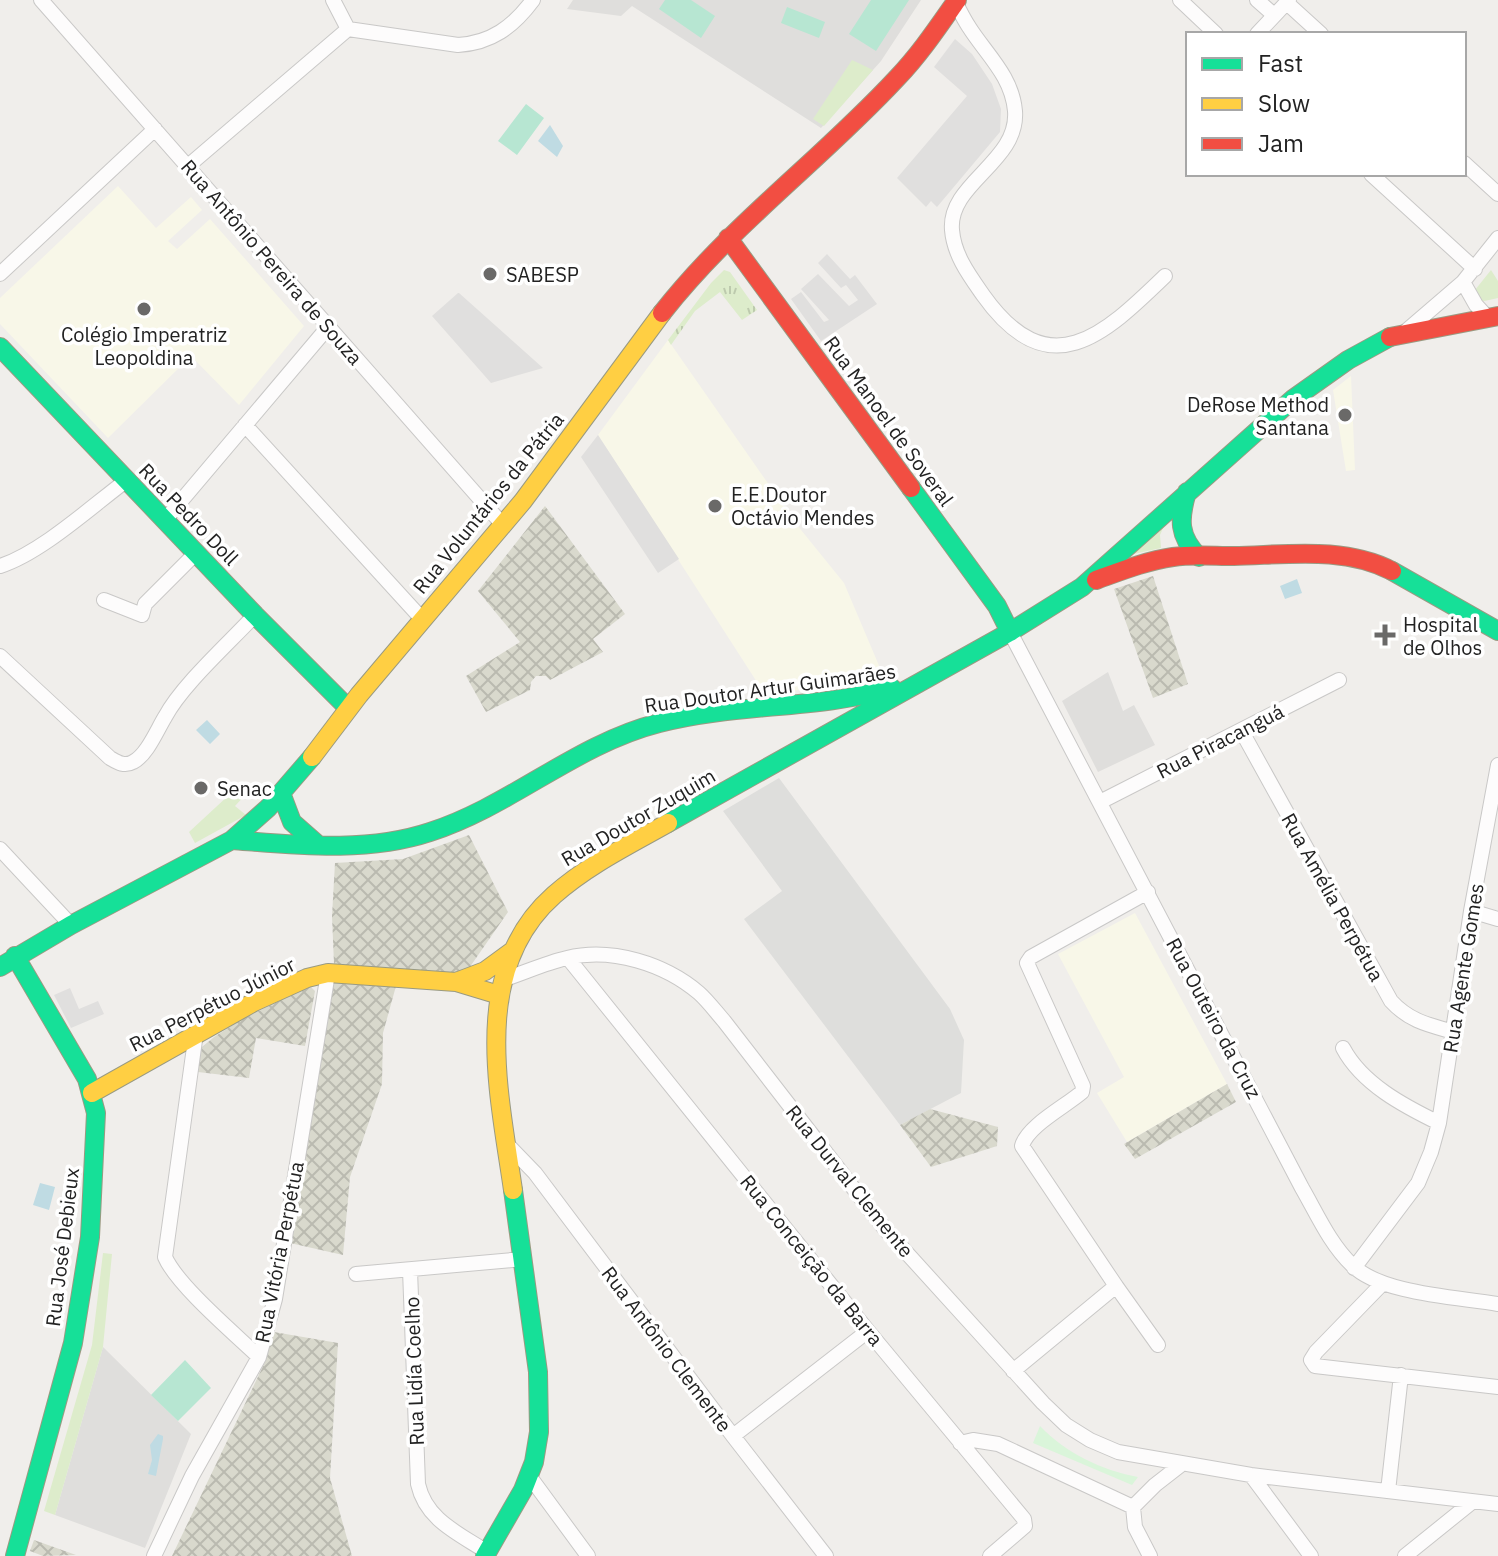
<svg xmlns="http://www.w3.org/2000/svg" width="1498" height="1556" viewBox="0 0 1498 1556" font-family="'IBM Plex Sans',sans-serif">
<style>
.residential{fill:#dfdedc}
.education{fill:#f8f7e8}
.religious{fill:#dededc}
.construction{fill:url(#construction-cross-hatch)}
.grass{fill:url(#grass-tufts)}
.park{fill:#daf5da}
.garden{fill:#ddeccb}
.pitch{fill:#b7e6d2}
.parking{fill:#e0dfde}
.water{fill:#bfdbe3}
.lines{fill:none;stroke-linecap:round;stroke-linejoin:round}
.street-casing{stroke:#c9c8c7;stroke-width:16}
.fast-casing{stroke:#999a82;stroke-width:20}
.slow-casing{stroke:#999a82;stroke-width:20}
.jam-casing{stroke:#999a82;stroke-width:20}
.street{stroke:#fdfcfc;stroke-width:14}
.fast{stroke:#16e098;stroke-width:18}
.slow{stroke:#ffcf43;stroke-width:18}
.jam{stroke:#f24e42;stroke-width:18}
.poi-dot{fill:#6a6968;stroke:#fff;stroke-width:3}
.labels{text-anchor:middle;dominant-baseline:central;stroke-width:7;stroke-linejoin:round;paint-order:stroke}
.street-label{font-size:20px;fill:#222;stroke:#fff}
.poi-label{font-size:20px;fill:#222;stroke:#fff;text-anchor:start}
</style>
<defs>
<pattern id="construction-cross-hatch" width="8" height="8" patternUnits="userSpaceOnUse" patternTransform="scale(2)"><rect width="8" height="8" fill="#d9d9cd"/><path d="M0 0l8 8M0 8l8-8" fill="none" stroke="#babab0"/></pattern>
<pattern id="grass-tufts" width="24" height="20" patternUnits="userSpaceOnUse" patternTransform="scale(2)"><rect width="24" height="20" fill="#ddeccb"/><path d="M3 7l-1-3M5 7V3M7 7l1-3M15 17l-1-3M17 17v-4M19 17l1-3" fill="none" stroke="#bdcaae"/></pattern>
</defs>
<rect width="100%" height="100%" fill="#f0eeeb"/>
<path class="residential" d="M 573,0 L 921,0 L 881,61 L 821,128 L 632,6 L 621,16 L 567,9 Z
M 1108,672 L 1123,711 L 1134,705 L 1155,745 L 1098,772 L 1062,701 Z
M 103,1347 L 191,1434 L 145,1548 L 55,1515 Z"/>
<path class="education" d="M 118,186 L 156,228 L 191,197 L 202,210 L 168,241 L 177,249 L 210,219 L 304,326 L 239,405 L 191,356 L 108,438 L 0,324 L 0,298 Z
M 668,340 L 797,525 L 844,583 L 883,675 L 839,687 L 764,693 L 598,435 Z
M 1351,376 L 1355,470 L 1346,471 L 1333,390 Z
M 1135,913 L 1227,1084 L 1127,1142 L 1097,1093 L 1124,1077 L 1058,954 Z"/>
<path class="religious" d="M 779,778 L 950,1009 L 964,1040 L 961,1093 L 900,1125 L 744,919 L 782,891 L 723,811 Z"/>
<path class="construction" d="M 545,506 L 625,614 L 593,639 L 603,652 L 550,680 L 546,676 L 536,676 L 531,682 L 530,690 L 486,712 L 466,676 L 520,642 L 478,591 Z
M 1153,576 L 1188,684 L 1153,698 L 1114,589 Z
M 469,835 L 508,912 L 465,974 L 334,964 L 332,916 L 335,863 L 403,859 Z
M 334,979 L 396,986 L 383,1033 L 382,1084 L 350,1177 L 343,1255 L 290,1243 Z
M 310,986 L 315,991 L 305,1046 L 256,1038 L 249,1078 L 198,1072 L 201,1048 L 214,1037 L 244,1018 Z
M 1227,1084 L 1236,1102 L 1135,1159 L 1124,1144 Z
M 930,1109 L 998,1127 L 997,1146 L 931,1167 L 900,1125 Z
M 274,1332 L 338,1343 L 330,1478 L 352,1556 L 172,1556 L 265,1362 Z
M 34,1540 L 76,1555 L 43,1556 L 30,1551 Z"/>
<path class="grass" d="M 724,270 L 730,272 L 757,310 L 742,320 L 720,292 L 695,311 L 671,345 L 668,340 L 711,283 Z"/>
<path class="park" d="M 1040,1426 C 1066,1453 1101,1470 1138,1477 L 1132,1485 L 1033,1443 Z"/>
<path class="garden" d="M 852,60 L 873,70 L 824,126 L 813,119 Z
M 1491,270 L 1498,281 L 1498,298 L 1480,302 L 1475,290 Z
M 1164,526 L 1160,535 L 1161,548 L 1129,555 Z
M 243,782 L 260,797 L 258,800 L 248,792 L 235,806 L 246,815 L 195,843 L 189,832 Z
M 103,1253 L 112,1254 L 103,1347 L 55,1515 L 44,1511 L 92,1345 Z"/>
<path class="pitch" d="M 665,0 L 691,0 L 715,16 L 701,38 L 659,9 Z
M 871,0 L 909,0 L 876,51 L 849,34 Z
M 787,7 L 825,22 L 819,38 L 781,23 Z
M 526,104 L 544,118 L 517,155 L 498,141 Z
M 185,1360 L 211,1388 L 178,1421 L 151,1395 Z"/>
<path class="parking" d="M 955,39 L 972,54 L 992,84 L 1001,109 L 1000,132 L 937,207 L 931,201 L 926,207 L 897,178 L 967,96 L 934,67 Z
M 827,254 L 850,279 L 855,275 L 877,304 L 821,341 L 791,299 L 801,292 L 824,322 L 829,320 L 801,289 L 818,274 L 849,306 L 858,300 L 846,285 L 841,288 L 818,263 Z
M 458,293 L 459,293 L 543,368 L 491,383 L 432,316 Z
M 598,435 L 679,559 L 658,573 L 581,457 Z
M 70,988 L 79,1009 L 98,1001 L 104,1014 L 71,1028 L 54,995 Z"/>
<path class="water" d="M 550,125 L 563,146 L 557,157 L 538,141 Z
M 1297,579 L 1302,593 L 1285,599 L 1280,586 Z
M 207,720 L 220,734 L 210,744 L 196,730 Z
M 40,1183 L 55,1187 L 49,1210 L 33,1205 Z
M 158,1434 L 163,1436 L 163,1439 L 156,1476 L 148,1474 L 152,1460 L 150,1445 Z"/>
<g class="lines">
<defs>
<path id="street" d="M 41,0 L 503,525
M 333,0 L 348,29
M 954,0 C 959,9 963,18 969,27 C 986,54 1012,76 1015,111 C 1019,162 948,183 952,230 C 954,255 969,275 983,295 C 1049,388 1104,335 1165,276
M 1180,0 L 1216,34
M 1257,0 L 1274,15
M 1287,3 L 1321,34
M 348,29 L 458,45 C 491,43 513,27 533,0
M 1257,34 L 1289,0
M 1464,163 L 1498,194
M 188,166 L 348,29
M 1371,174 L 1475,269
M 0,274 L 155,129
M 1463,282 L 1476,305 L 1488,318
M 1406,331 L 1463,282 L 1498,238
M 245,425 L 422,619
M 165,520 L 329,326
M 0,566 C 41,553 92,506 127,480
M 104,600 L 142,615 L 145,604 L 196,553
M 1010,632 L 1302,1188 C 1317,1214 1330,1244 1352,1265 C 1381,1294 1457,1297 1498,1304
M 0,656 L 110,758 C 117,762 124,767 133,762 C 147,755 157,730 165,717 C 182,685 229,643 255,615
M 1241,730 L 1391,1001 C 1409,1021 1429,1025 1454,1032
M 1100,802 L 1339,680
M 0,849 L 71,925
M 1471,911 L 1498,919
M 568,958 L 868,1331 L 1024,1519 L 1025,1526 L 990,1556
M 502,980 C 524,973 545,963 567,958 C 612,947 665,964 699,993 C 708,1001 716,1012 724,1021 L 885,1229 L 1043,1403 L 1066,1425 L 1090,1440 L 1118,1452 L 1251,1475 L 1498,1504
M 196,1033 L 165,1257 C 177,1285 235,1334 259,1357
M 1343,1048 C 1362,1084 1404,1106 1439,1123
M 506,1143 L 535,1173 L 733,1436 L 826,1556
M 1354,1268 L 1418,1183 L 1431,1152 L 1439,1123 L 1471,911 L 1498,765
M 410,1270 L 418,1484 C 426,1520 458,1533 487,1552
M 356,1274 L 523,1259
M 1382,1284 L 1316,1352 L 1311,1360 L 1315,1366 L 1498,1387
M 1116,1286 L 1158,1345
M 1013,1371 L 1116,1286 L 1022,1146 C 1027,1126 1066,1106 1082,1092 L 1083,1086 L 1027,963 L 1031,957 L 1148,892
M 733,1436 L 868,1331
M 960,1443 L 973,1440 L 998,1444 L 1133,1507 L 1155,1485 L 1182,1464
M 1251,1475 L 1311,1556
M 530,1477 L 588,1556
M 1388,1491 L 1401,1375
M 1133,1507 L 1135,1527 L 1150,1556
M 154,1556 L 192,1476 L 259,1357 L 275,1299 L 328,973
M 1405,1556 L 1472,1502"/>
<path id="fast" d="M 0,347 L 255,615 L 348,708
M 1187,492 C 1179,519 1178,536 1199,557
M 1392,571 L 1498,631
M 1010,632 L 1082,587 L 1293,399 L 1348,360 L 1390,337
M 281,793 L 292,822 L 317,844
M 668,823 L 1010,632 L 997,606 L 911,488
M 232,840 C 297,845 367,853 430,832 C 511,806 576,744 659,723 C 736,703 816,710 892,688
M 15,956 L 87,1079 L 96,1113 L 90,1237 L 73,1343 L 15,1556
M 0,967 L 71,925 L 232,840 L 268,808 L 312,757
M 485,1556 L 523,1490 L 534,1462 L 539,1432 L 538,1372 L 513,1190"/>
<path id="slow" d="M 312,757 L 359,695 L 523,501 L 662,313
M 456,982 L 485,971 L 511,952
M 92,1093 L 254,1002 L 307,978 L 328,973 L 456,982 L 499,995
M 513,1190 C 499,1092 469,970 554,895 C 588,865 629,845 668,823"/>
<path id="jam" d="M 728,238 L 911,488
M 662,313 C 731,225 821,160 897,78 C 920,54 938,27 957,0
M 1390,337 L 1498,316
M 1096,580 C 1121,571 1146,561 1173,557 C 1192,554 1214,556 1234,556 C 1286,555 1344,546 1392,571"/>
</defs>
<use href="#street" class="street-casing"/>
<use href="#fast" class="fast-casing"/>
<use href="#slow" class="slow-casing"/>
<use href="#jam" class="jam-casing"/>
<use href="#street" class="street"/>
<use href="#fast" class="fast"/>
<use href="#slow" class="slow"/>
<use href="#jam" class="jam"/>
</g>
<g class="poi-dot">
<circle cx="490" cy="274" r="8"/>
<circle cx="144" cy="309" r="8"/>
<circle cx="1345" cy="415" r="8"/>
<circle cx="715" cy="506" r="8"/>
<path d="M1381 623h8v8h8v8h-8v8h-8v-8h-8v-8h8z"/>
<circle cx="201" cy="788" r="8"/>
</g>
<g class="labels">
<g class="street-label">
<text transform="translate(272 262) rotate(49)">Rua Antônio Pereira de Souza</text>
<text transform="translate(889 421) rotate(54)">Rua Manoel de Soveral</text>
<text transform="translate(488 503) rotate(-51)">Rua Voluntários da Pátria</text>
<text transform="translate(189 514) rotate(46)">Rua Pedro Doll</text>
<text transform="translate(770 688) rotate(-8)">Rua Doutor Artur Guimarães</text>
<text transform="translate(1220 741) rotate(-27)">Rua Piracanguá</text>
<text transform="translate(638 817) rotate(-30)">Rua Doutor Zuquim</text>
<text transform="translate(1333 897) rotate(61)">Rua Amélia Perpétua</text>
<text transform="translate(1463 968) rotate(-81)">Rua Agente Gomes</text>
<text transform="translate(212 1004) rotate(-27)">Rua Perpétuo Júnior</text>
<text transform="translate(1214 1018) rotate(62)">Rua Outeiro da Cruz</text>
<text transform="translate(850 1181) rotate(51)">Rua Durval Clemente</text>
<text transform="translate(62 1247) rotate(-83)">Rua José Debieux</text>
<text transform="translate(279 1252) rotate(-79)">Rua Vitória Perpétua</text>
<text transform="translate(812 1260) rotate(51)">Rua Conceição da Barra</text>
<text transform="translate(667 1349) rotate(53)">Rua Antônio Clemente</text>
<text transform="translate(414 1371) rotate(-92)">Rua Lidía Coelho</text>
</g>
<g class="poi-label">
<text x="506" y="274">SABESP</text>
<text x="144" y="334" text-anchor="middle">Colégio Imperatriz<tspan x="144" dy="23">Leopoldina</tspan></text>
<text x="1329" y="404" text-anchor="end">DeRose Method<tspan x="1329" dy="23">Santana</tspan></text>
<text x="731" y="494">E.E.Doutor<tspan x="731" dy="23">Octávio Mendes</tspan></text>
<text x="1403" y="624">Hospital<tspan x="1403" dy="23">de Olhos</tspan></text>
<text x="217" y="788">Senac</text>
</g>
</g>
<rect x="1186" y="32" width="280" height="144" fill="#ffffff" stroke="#a7a7a7" stroke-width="2"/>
<rect x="1202" y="58" width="40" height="12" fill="#16e098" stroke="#a7a7a7" stroke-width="2"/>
<text x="1258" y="72" font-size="24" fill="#222222">Fast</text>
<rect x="1202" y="98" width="40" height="12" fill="#ffcf43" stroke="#a7a7a7" stroke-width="2"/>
<text x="1258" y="112" font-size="24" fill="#222222">Slow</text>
<rect x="1202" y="138" width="40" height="12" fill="#f24e42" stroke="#a7a7a7" stroke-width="2"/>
<text x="1258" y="152" font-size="24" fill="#222222">Jam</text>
</svg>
